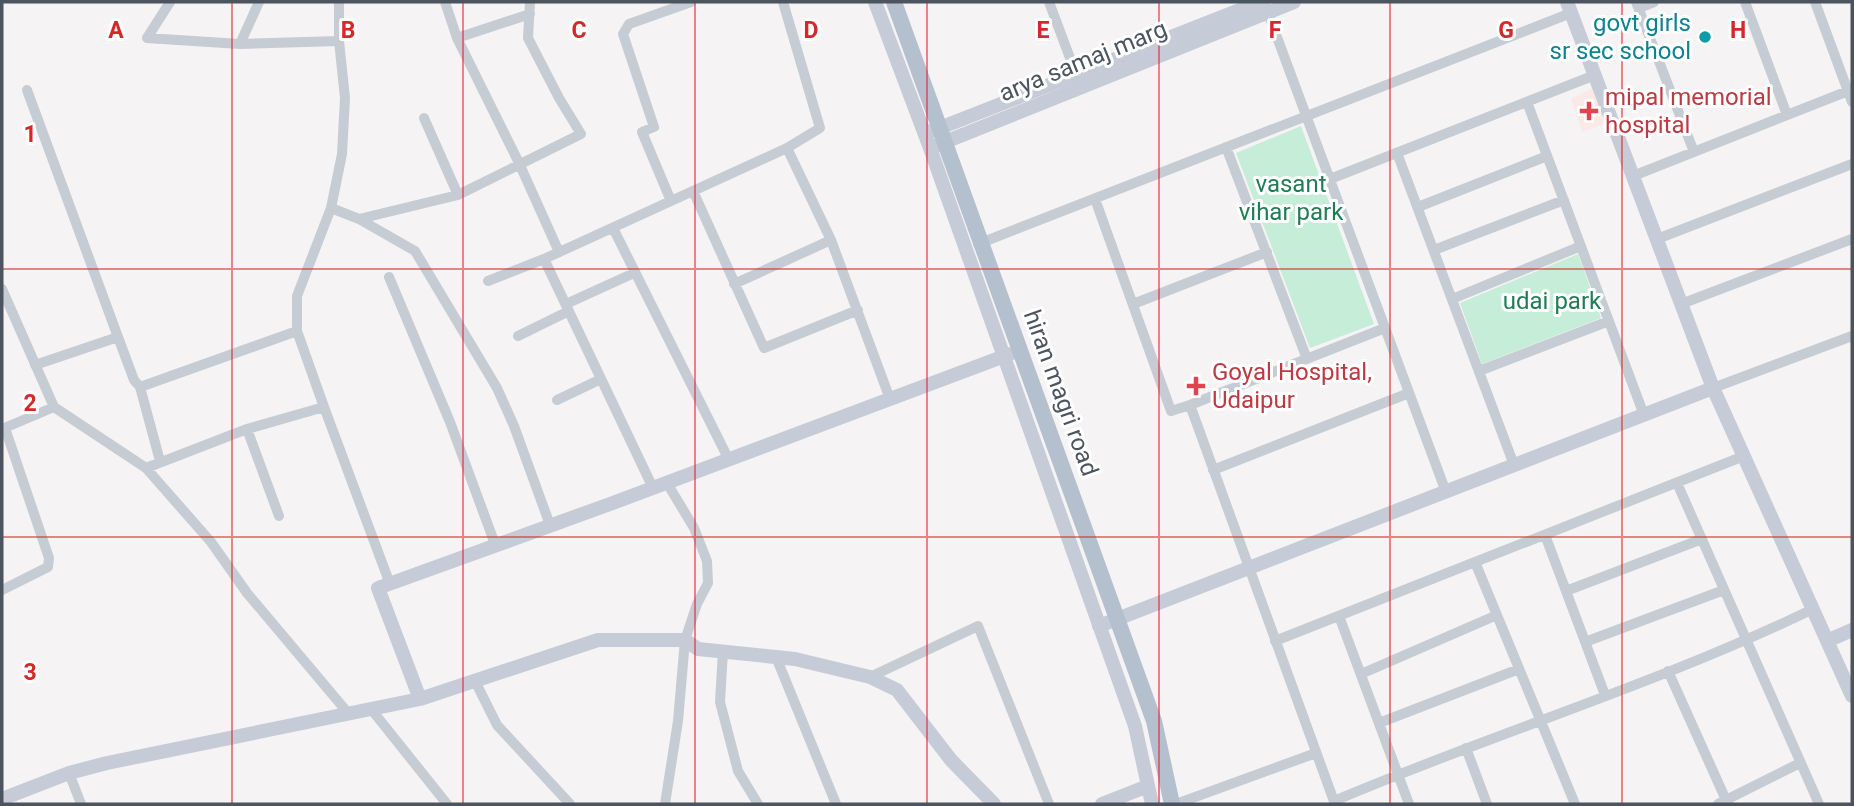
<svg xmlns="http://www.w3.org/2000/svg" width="1854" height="806" viewBox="0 0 1854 806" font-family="Roboto,sans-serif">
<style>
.medical{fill:#faeae7}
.green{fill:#c6edd8}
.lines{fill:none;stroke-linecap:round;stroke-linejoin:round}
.street{stroke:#c5ccd3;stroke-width:10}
.secondary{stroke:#c5ccd7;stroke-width:14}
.primary{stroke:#b5c0ce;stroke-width:16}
.grid{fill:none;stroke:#d62828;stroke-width:2;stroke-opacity:0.55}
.culture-dot{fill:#0f9aa8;stroke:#fff;stroke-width:2.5}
.health-dot{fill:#e0444e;stroke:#fff;stroke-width:2.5}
.labels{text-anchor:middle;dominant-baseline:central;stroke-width:6;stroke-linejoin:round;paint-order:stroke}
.culture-label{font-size:24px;fill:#0d838f;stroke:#fff;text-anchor:end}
.street-label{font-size:24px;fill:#4b545f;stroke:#fff}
.health-label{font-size:24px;fill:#be3a42;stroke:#fff;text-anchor:start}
.park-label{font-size:24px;fill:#1f7d55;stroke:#fff}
.grid-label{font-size:23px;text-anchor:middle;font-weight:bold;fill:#d62828;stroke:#fff;stroke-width:6;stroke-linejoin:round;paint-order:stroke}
</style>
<rect width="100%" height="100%" fill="#f5f3f3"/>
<path class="medical" d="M 1595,87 L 1608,122 L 1582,132 L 1571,99 Z"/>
<path class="green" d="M 1301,126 L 1374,324 L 1310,348 L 1236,153 Z
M 1578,254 L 1601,318 L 1482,364 L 1460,303 Z"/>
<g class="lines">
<path class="street" d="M 170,2 L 147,38 L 240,44 L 339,41
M 339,2 L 339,41 L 345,98 L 342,154 L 331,208 L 359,219 L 415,251 L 497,388 L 514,426 L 550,525
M 445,2 L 457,38 L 519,163 L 559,252
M 1049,2 L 1076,74
M 1636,2 L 1694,152
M 1745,2 L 1787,115
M 1815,2 L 1852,102
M 1265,5 L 1446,492
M 1639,8 L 1654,2
M 457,38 L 530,14
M 240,44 L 259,2
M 27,90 L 118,337 L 134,380 L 140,387 L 160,461
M 1527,102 L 1644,415
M 424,118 L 458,195
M 1226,147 L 1307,359
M 787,148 L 831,240 L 890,399
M 1397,153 L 1514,465
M 1633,176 L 1848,91
M 1330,179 L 1595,75
M 693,191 L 764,348 L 858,310
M 1095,199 L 1171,411 L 1190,405
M 671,201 L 642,132 L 654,127 L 623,34 L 629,24 L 691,2
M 1418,207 L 1547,156
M 359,219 L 458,195 L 581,134 L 559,98 L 528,38 L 530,2
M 613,228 L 729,460
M 1657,239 L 1852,164
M 978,244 L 1571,13
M 1434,250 L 1564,200
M 389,277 L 450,422 L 495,544
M 488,281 L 544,259
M 734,284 L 831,240
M 2,289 L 54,407 L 146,468 L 247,429 L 324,407 L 390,584
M 1452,299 L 1581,246
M 566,304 L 634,273
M 1133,304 L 1267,252
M 1681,304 L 1852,239
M 518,336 L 569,311
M 35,365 L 118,337
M 1479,371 L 1609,321
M 140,387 L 297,331
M 1713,388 L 1852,336
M 557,400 L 601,379
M 324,407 L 297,331 L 297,296 L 331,208
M 2,429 L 54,407
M 247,429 L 279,516
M 146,468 L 211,542 L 247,593 L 348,713
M 1213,470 L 1409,393
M 1677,483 L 1819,804
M 653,488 L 544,259 L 787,148 L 820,128 L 783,2
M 1545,535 L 1605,695
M 1475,562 L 1575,804
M 2,590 L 48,567 L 49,558 L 5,428
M 1566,591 L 1702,539
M 1339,616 L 1409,804
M 1275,641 L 1744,456
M 1585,642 L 1724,590
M 723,651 L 720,702 L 738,771 L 758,804
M 776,657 L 836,804
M 1668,671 L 1726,800
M 1361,674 L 1497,615
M 870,677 L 978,626 L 1049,804
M 475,681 L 497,725 L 570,804
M 371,709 L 447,804
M 1379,723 L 1519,669
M 1466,748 L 1487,804
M 69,773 L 81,804
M 1334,801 C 1492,734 1658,684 1813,609
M 665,804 L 678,721 L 685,640 L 697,604 L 708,583 L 707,561 L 694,528 L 667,483
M 1176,804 L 1316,753
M 1335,804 L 1190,405 L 1385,328
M 1718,804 L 1800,763"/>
<path class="secondary" d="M 875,2 L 930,148 L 1135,726 L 1152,804
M 1567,2 L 1713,388 L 1852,696
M 932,131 L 1260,2
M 935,146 L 1294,2
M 1099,626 L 1713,388
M 1827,641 L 1852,630
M 420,699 L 378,588 L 610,504 L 1010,354
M 2,799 L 69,773 L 107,763 L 420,699 L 598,640 L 685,640 L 698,649 L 795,659 L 870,677 L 897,690 L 951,760 L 994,804
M 1102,804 L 1148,786"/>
<path class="primary" d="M 894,2 L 1154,721 L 1172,804"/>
</g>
<path class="grid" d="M 232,2 L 232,804M 463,2 L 463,804M 695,2 L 695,804M 927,2 L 927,804M 1159,2 L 1159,804M 1390,2 L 1390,804M 1622,2 L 1622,804M 2,269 L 1852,269M 2,537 L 1852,537"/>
<circle class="culture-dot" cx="1705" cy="37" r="7"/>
<g class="health-dot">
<path d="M1585.5 100.5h7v7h7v7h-7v7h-7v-7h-7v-7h7z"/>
<path d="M1192.5 375.5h7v7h7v7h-7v7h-7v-7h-7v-7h7z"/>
</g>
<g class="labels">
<g class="culture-label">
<text x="1691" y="23">govt girls<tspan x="1691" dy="28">sr sec school</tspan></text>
</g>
<g class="street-label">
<text transform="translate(1083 61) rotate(-22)">arya samaj marg</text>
<text transform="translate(1061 393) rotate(70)">hiran magri road</text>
</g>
<g class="health-label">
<text x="1605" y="97">mipal memorial<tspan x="1605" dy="28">hospital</tspan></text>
<text x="1212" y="372">Goyal Hospital,<tspan x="1212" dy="28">Udaipur</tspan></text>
</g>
<g class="park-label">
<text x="1291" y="184">vasant<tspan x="1291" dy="28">vihar park</tspan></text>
<text x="1552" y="301">udai park</text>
</g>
</g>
<g class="grid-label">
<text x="116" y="38">A</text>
<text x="348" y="38">B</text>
<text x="579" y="38">C</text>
<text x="811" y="38">D</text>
<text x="1043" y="38">E</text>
<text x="1275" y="38">F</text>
<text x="1506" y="38">G</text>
<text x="1738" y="38">H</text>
<text x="30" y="142">1</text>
<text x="30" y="411">2</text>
<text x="30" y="680">3</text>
</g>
<rect width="1854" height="806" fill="none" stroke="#4b545f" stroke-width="7"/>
</svg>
